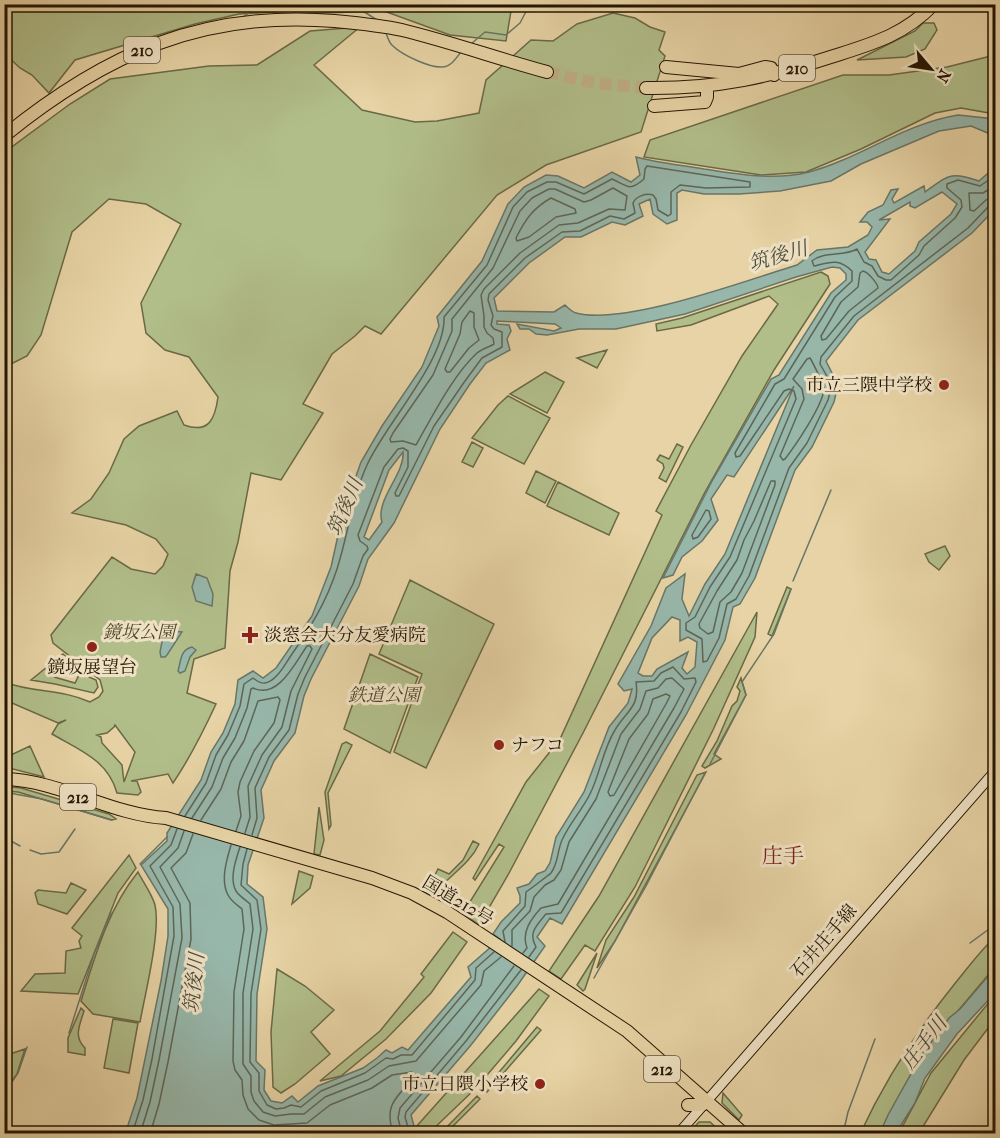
<svg xmlns="http://www.w3.org/2000/svg" width="1000" height="1138" viewBox="0 0 1000 1138" font-family="'IM FELL French Canon','Noto Serif JP',serif">
<style>
.green{fill:#b1be8a;stroke:#6a6946;stroke-width:1.5;fill-rule:evenodd}
.water{fill:#97b7ab;stroke:#697667;stroke-width:1.5;fill-rule:evenodd}
.lines{fill:none;stroke-linecap:round;stroke-linejoin:round}
.shore{stroke:#5d6656;stroke-width:1.5}
.stream{stroke:#697667;stroke-width:1.5}
.trunk-tunnel{stroke:#c0ad84;stroke-width:12;stroke-dasharray:12 6;stroke-linecap:butt}
.secondary-casing{stroke:#231401;stroke-width:11}
.trunk-casing{stroke:#231401;stroke-width:14}
.secondary{stroke:#efe2c4;stroke-width:9}
.trunk{stroke:#e7d3a5;stroke-width:12}
.poi-dot{fill:#8f2418;stroke:#efe2c4;stroke-width:2}
.labels{text-anchor:middle;dominant-baseline:central;stroke-width:6;stroke-linejoin:round;paint-order:stroke}
.shield{fill:#efe2c4;stroke:#60523c;stroke-width:1.5}
.shield-label{font-size:16px;font-weight:bold;fill:#231401}
.poi-label{font-size:18px;fill:#231401;stroke:#efe2c4;text-anchor:end}
.park-label{font-size:18px;font-style:italic;fill:#4e472a;stroke:#efe2c4}
.street-label{font-size:18px;fill:#231401;stroke:#efe2c4}
.water-label{font-size:20px;font-style:italic;fill:#4c4d3c;stroke:#efe2c4}
.quarter-label{font-size:21px;fill:#7a1f14;stroke:#efe2c4}
</style>
<rect width="100%" height="100%" fill="#e7d3a5"/>
<filter id="stains"><feTurbulence type="fractalNoise" baseFrequency=".00333" numOctaves="4"/><feColorMatrix values="0 0 0 0 .2 0 0 0 0 .09 0 0 0 0 .02 0 0 0 .5 -.17"/></filter>
<radialGradient id="worn" r=".72"><stop offset=".6" stop-color="#630" stop-opacity="0"/><stop offset="1" stop-color="#630" stop-opacity=".3"/></radialGradient>
<path class="green" d="M 5,5 L 512,5 L 506,41 L 450,35 L 384,11 L 294,14 L 294,11 L 239,14 L 195,24 L 75,60 L 49,93 L 32,75 L 20,68 L 5,54 Z
M 613,13 L 635,18 L 650,27 L 665,32 L 659,50 L 665,56 L 641,132 L 546,165 L 497,195 L 381,334 L 365,326 L 355,336 L 332,354 L 303,404 L 323,413 L 281,480 L 251,473 L 238,542 L 230,571 L 225,648 L 194,659 L 187,693 L 216,704 C 203,732 190,758 173,783 L 168,774 L 131,781 L 137,781 L 141,792 L 138,795 L 117,793 C 108,760 79,750 52,734 L 58,724 L 66,720 L 58,723 L 5,700 L 4,682 C 33,693 62,689 90,702 L 99,697 L 103,691 L 100,680 L 53,643 L 51,635 L 112,557 L 131,569 L 155,574 L 163,566 L 168,554 L 156,539 L 126,525 L 72,513 L 91,499 L 109,473 L 124,439 L 139,426 L 177,411 L 184,425 C 209,434 215,419 218,397 L 189,357 L 165,350 L 146,333 L 141,303 L 181,224 L 146,204 L 109,199 L 72,232 L 41,335 L 27,356 L 7,366 L 4,362 L 5,152 L 70,104 L 110,79 L 209,66 L 257,65 L 310,31 L 360,27 L 314,65 L 362,110 L 415,122 L 437,121 L 479,113 L 486,80 L 531,40 L 553,41 L 577,24 ZM 115,725 L 135,752 L 124,782 L 122,765 L 102,743 L 101,737 L 97,735 L 107,733 L 114,727 Z
M 923,23 L 934,23 L 937,30 L 925,49 L 906,57 L 857,60 L 915,31 Z
M 995,55 L 995,114 L 961,108 L 935,113 L 861,149 L 806,172 L 761,175 L 644,157 L 650,140 L 843,75 L 889,75 L 947,67 Z
M 821,272 L 828,276 L 830,284 L 774,370 L 705,492 L 583,733 L 508,875 L 479,925 L 463,913 L 504,847 L 499,844 L 475,880 L 473,878 L 526,782 L 560,739 L 662,515 L 656,511 L 691,445 L 742,356 L 778,304 L 769,296 L 691,325 L 657,331 L 656,324 L 682,318 Z
M 607,350 L 597,368 L 577,358 Z
M 545,372 L 564,382 L 547,413 L 510,394 Z
M 508,396 L 550,418 L 524,464 L 472,438 L 498,405 Z
M 472,442 L 483,448 L 473,467 L 462,462 Z
M 677,444 L 683,447 L 666,482 L 659,478 L 664,468 L 663,464 L 657,460 L 660,455 L 669,459 Z
M 536,471 L 556,481 L 545,503 L 526,493 Z
M 558,482 L 619,513 L 609,535 L 547,506 Z
M 945,546 L 950,556 L 939,570 L 929,562 L 925,554 Z
M 410,580 L 494,624 L 426,768 L 394,752 L 422,674 L 379,654 Z
M 787,587 L 791,589 L 772,636 L 768,634 Z
M 757,612 L 755,637 L 713,730 L 635,887 L 595,951 L 585,945 L 561,979 L 549,971 L 599,896 Z
M 63,654 L 82,671 L 59,664 L 54,677 L 75,683 L 80,673 L 96,680 L 98,687 L 94,693 L 55,684 L 31,680 Z
M 370,654 L 418,677 L 390,753 L 344,729 Z
M 741,678 L 746,695 L 714,754 L 721,759 L 705,768 L 702,766 L 717,741 L 732,706 L 737,701 L 740,691 L 737,687 Z
M 346,742 L 352,745 L 328,793 L 331,825 L 329,829 L 325,792 L 342,744 Z
M 30,746 L 44,777 L 5,767 L 5,755 L 11,755 Z
M 706,772 L 615,941 L 597,968 L 606,940 L 634,897 L 697,775 Z
M 4,786 L 21,788 L 109,814 L 116,819 L 112,820 L 18,792 L 5,791 Z
M 319,807 L 324,840 L 320,855 L 314,854 Z
M 473,841 L 479,844 C 469,866 446,877 433,896 L 426,893 L 438,869 L 449,874 L 463,860 Z
M 129,855 L 136,868 L 118,893 L 78,994 L 21,991 L 35,974 L 65,973 L 66,951 L 81,948 L 79,941 L 82,936 L 72,928 Z
M 299,871 L 313,876 L 310,888 L 292,904 Z
M 138,872 C 143,882 152,894 155,905 C 161,931 145,994 140,1022 L 93,1014 L 81,1001 C 95,956 108,909 138,872 Z
M 71,883 L 86,890 L 67,914 L 38,904 L 35,893 L 38,890 L 66,893 Z
M 453,932 L 467,942 L 431,993 L 386,1039 L 341,1076 L 320,1081 L 380,1031 L 424,977 L 421,974 Z
M 995,937 L 995,967 L 946,1025 L 882,1133 L 860,1134 C 885,1080 916,1032 953,986 C 967,969 979,952 995,937 Z
M 597,953 L 585,989 L 583,991 L 577,985 Z
M 277,969 L 305,986 L 334,1010 L 311,1032 L 330,1054 L 295,1084 L 281,1093 L 273,1087 L 271,1032 Z
M 539,989 L 549,996 L 516,1041 L 476,1088 L 429,1133 L 418,1133 L 416,1127 Z
M 995,995 L 995,1019 L 964,1060 L 919,1133 L 899,1133 L 931,1073 Z
M 81,1008 L 84,1011 C 80,1024 73,1037 85,1048 L 85,1055 L 68,1052 L 68,1038 Z
M 113,1019 L 138,1023 L 129,1073 L 104,1068 Z
M 537,1027 L 541,1030 L 487,1092 L 484,1090 Z
M 25,1049 L 17,1074 L 6,1089 L 5,1087 L 4,1056 Z
M 723,1093 L 742,1115 L 739,1120 L 722,1103 Z
M 477,1096 L 480,1099 L 447,1132 L 444,1130 Z
M 699,1122 L 710,1122 L 722,1133 L 689,1133 Z"/>
<path class="water" d="M 958,115 L 995,119 L 995,136 L 971,126 L 939,131 L 861,164 L 831,181 L 780,191 L 739,194 L 704,194 L 682,190 L 677,193 L 677,220 L 667,224 L 653,214 L 650,199 L 639,204 L 643,216 L 625,225 L 612,222 L 581,237 L 565,237 L 529,263 L 494,298 L 497,311 L 554,312 L 565,305 C 568,308 572,312 576,313 C 625,326 747,280 797,265 L 817,250 L 848,247 L 868,235 L 872,227 L 867,222 L 860,222 L 868,212 L 883,205 L 891,190 L 898,189 L 892,199 L 894,203 L 924,186 L 925,192 C 949,175 950,171 979,181 L 995,167 L 995,209 L 972,233 L 858,320 L 826,361 L 838,385 L 834,402 L 812,447 L 795,470 L 755,578 L 740,604 L 733,607 L 725,640 L 686,715 L 562,924 L 550,918 L 537,937 L 545,946 L 517,986 L 471,1045 L 411,1115 L 416,1133 L 125,1134 L 137,1098 L 161,981 L 168,936 L 168,909 L 141,865 L 167,841 L 167,833 L 201,780 L 211,752 L 223,733 L 235,704 L 238,680 L 253,671 L 263,678 L 276,668 L 312,616 L 331,567 L 343,513 L 361,462 L 382,426 L 422,367 L 439,326 L 437,317 L 482,261 L 508,204 L 524,187 L 546,175 L 558,176 L 584,188 L 612,172 L 631,182 L 640,175 L 636,157 C 658,163 681,165 704,169 C 738,174 774,181 809,172 C 861,158 903,124 958,115 ZM 942,192 L 957,204 L 951,214 L 919,242 L 915,251 L 889,274 L 882,272 L 876,260 L 869,259 L 865,252 L 890,219 L 879,220 L 910,202 L 910,206 L 915,208 ZM 832,267 L 840,268 L 846,274 L 846,280 L 831,293 L 779,375 L 771,379 L 712,481 L 663,578 L 673,575 L 682,557 L 702,541 L 718,520 L 711,499 L 727,475 L 734,477 L 794,386 L 725,554 L 705,584 L 689,616 L 682,599 L 685,574 L 666,588 L 651,626 L 618,684 L 624,691 L 632,689 L 628,703 L 609,727 L 584,792 L 556,837 L 550,863 L 545,871 L 537,874 L 529,884 L 517,888 L 520,896 L 520,903 L 501,922 L 493,934 L 500,939 L 468,967 L 471,977 L 408,1050 L 402,1047 L 392,1053 L 386,1050 L 377,1058 L 363,1068 L 318,1086 L 298,1102 L 292,1096 L 282,1103 L 271,1101 L 264,1090 L 265,1070 L 256,1061 L 257,994 L 267,929 L 263,897 L 247,884 L 248,865 L 264,818 L 261,790 L 274,761 L 295,733 L 304,696 L 311,679 L 359,586 L 368,559 L 394,523 L 440,429 L 470,384 L 486,363 L 510,350 L 507,339 L 511,331 L 509,325 L 497,324 L 497,321 L 555,324 L 561,328 L 554,331 L 517,324 L 520,329 L 529,329 L 536,334 L 547,335 L 579,329 L 616,329 L 685,314 L 796,277 ZM 403,452 C 405,474 375,500 382,522 L 369,540 L 364,537 L 389,470 ZM 672,617 L 680,620 L 680,641 L 688,637 L 697,642 L 695,667 L 687,674 L 682,668 L 688,652 L 657,669 L 652,676 L 643,676 L 638,673 L 652,638 Z
M 196,574 L 207,578 L 213,594 L 212,606 L 196,601 L 192,587 Z
M 171,631 L 182,632 L 167,655 L 165,657 L 161,657 L 160,652 L 164,632 Z
M 192,647 L 196,650 L 190,657 L 185,671 L 180,673 L 178,671 C 181,661 180,650 192,647 Z
M 995,968 L 995,993 L 957,1034 L 925,1078 L 915,1103 L 896,1133 L 880,1133 L 888,1115 L 921,1056 L 949,1018 L 960,1009 Z"/>
<g class="lines">
<path class="shore" d="M 996,175 L 980,186 L 958,180 L 947,184 L 947,188 L 961,200 L 962,207 L 955,218 L 924,246 L 919,255 L 891,280 L 886,280 L 878,276 L 872,266 L 864,262 L 857,249 C 843,257 824,251 812,261 L 814,266 C 830,262 839,258 852,271 L 852,281 L 835,297 L 784,379 L 775,384 L 735,453 L 736,457 L 740,456 L 784,391 L 789,389 L 794,391 L 796,399 L 730,557 L 710,587 L 695,617 L 686,623 L 686,630 L 702,639 L 703,662 L 707,661 L 719,638 L 727,604 L 736,599 L 749,576 L 789,468 L 807,443 L 828,400 L 832,385 L 820,364 L 821,357 L 854,316 L 968,228 L 989,206 L 996,205
M 996,185 L 983,193 L 969,193 L 970,210 L 974,211 L 986,200 L 996,197
M 613,188 L 627,196 L 625,210 L 609,209 L 578,223 L 559,225 L 520,253 L 484,289 L 481,295 L 484,316 L 484,327 L 487,333 L 493,338 L 494,344 C 489,347 482,349 477,353 C 453,375 432,417 416,445 L 403,441 L 391,442 L 390,439 L 393,433 L 433,375 L 452,331 L 452,319 L 493,268 L 520,211 L 532,198 L 549,189 L 555,189 L 584,202 L 591,200 Z
M 551,198 L 575,209 L 576,213 L 556,217 L 529,237 L 517,241 L 516,238 C 525,220 533,208 551,198 Z
M 863,271 C 868,272 878,284 878,288 L 849,311 L 826,339 L 822,340 L 821,336 L 841,302 L 858,287 L 860,273 Z
M 470,311 L 474,313 L 474,327 L 479,340 L 469,348 L 450,372 L 447,372 L 445,369 L 460,334 L 462,322 Z
M 810,358 C 813,363 823,383 824,388 C 824,404 795,446 785,459 L 783,460 L 780,456 L 804,399 L 802,389 L 793,379 L 807,359 Z
M 771,481 L 775,481 L 775,485 L 742,573 L 731,592 L 720,602 L 713,632 L 708,634 L 700,628 L 699,624 L 717,591 L 737,560 L 744,540 L 754,521 Z
M 706,510 L 709,511 L 711,519 L 698,537 L 693,539 L 692,535 Z
M 666,694 L 670,696 L 666,704 L 614,795 L 610,796 L 608,792 L 629,739 L 648,714 L 653,699 Z
M 185,816 L 206,783 L 216,755 L 228,735 L 240,706 L 244,684 L 253,678 C 256,680 260,684 265,683 C 276,681 284,666 290,657 C 310,628 326,603 337,569 C 348,535 352,498 367,465 C 386,423 446,360 444,317 L 487,265 L 513,207 L 527,192 L 547,182 L 556,182 L 584,194 L 612,179 C 628,186 629,192 644,179 L 645,169 L 647,166 L 750,182 L 750,187 L 706,188 L 680,185 L 671,192 L 671,214 L 668,216 L 658,210 L 656,199 L 653,195 C 646,193 636,196 633,203 L 635,213 L 624,219 L 610,216 L 580,231 L 562,232 L 525,258 L 489,294 L 488,300 L 493,316 L 491,325 L 494,329 L 502,332 L 502,347 L 482,358 L 465,381 L 434,426 L 399,496 L 396,496 L 395,493 L 408,467 L 408,451 L 403,448 L 398,449 L 384,467 L 358,535 L 360,541 L 367,546 L 368,549 L 363,556 L 353,584 L 305,677 L 298,694 L 289,730 L 269,757 L 255,788 L 257,818 L 252,835
M 192,818 L 212,787 L 223,758 L 235,738 L 247,708 L 251,689 L 253,688 C 278,700 295,663 307,646 L 310,646 L 312,649 L 291,691 L 282,727 L 262,755 L 248,786 L 250,817 L 245,833
M 201,820 L 221,789 L 231,762 L 244,741 L 258,701 L 278,697 L 280,700 L 274,723 L 254,751 L 240,782 L 238,792 L 241,816 L 236,831
M 231,845 C 227,859 220,880 228,895 C 231,901 237,905 242,909 L 244,929 L 234,992 L 233,1061 L 235,1070 L 242,1080 L 243,1095 L 248,1109 L 259,1120 L 274,1125 L 307,1123 L 330,1105 L 372,1088 L 392,1075 L 412,1072 L 414,1077 C 396,1099 384,1103 393,1134
M 240,847 C 236,859 229,879 236,891 C 239,896 246,900 250,904 L 253,929 L 243,993 L 243,1064 L 251,1076 L 251,1092 L 254,1101 L 263,1112 L 275,1116 L 291,1114 L 304,1114 L 325,1097 L 368,1080 L 389,1066 L 416,1061 L 481,985 L 484,971 L 501,957
M 247,849 L 243,864 L 241,885 L 257,900 L 261,929 L 251,994 L 250,1062 L 259,1073 L 259,1091 L 267,1105 L 276,1109 L 284,1108 L 291,1105 L 301,1107 L 321,1091 L 365,1073 L 386,1058 L 393,1059 L 401,1055 L 412,1055 L 475,980 L 476,968 L 494,952
M 505,942 L 503,931 L 525,906 L 526,892 C 529,890 549,875 551,873 C 559,862 557,849 563,838 C 570,823 582,810 590,794 C 600,774 603,749 615,730 C 627,710 640,707 636,682 L 654,681 L 661,673 L 673,667 L 684,679 L 695,678 L 696,682 L 681,712 L 561,913 L 546,914 C 536,926 528,933 536,947 L 529,957
M 512,946 L 512,930 L 530,911 L 534,897 L 545,885 L 554,880 L 561,870 L 569,842 L 596,799 L 621,734 L 640,709 L 646,691 L 658,688 L 666,679 L 672,678 L 684,689 L 674,708 L 558,904 L 541,908 C 531,919 521,932 527,948 L 523,953
M 132,1134 L 143,1100 L 152,1059 L 174,936 L 173,907 L 150,866 L 171,845 L 177,829
M 140,1134 L 150,1102 L 159,1060 L 182,938 L 180,904 L 160,867 L 178,848 L 184,831
M 150,1134 L 159,1104 L 168,1062 L 191,939 L 190,903 L 171,868 L 186,853 L 193,834
M 402,1134 L 398,1118 L 400,1108 L 461,1037 L 514,966
M 410,1134 L 405,1117 L 406,1112 L 466,1041 L 521,970"/>
<path class="stream" d="M 352,4 L 377,20
M 243,17 L 262,4
M 386,33 C 388,38 389,43 393,46 C 402,55 430,68 442,67 C 451,67 456,58 461,52
M 471,44 L 485,32 L 506,35 L 520,23 L 530,4
M 793,581 L 831,490
M 710,764 L 746,695 L 742,682 L 774,634 L 791,589
M 4,792 L 42,799 L 111,820
M 4,837 L 20,846
M 30,850 L 41,854 L 59,852 L 75,829
M 140,864 L 167,837
M 970,943 L 996,924
M 594,978 L 646,886 L 705,773
M 69,1033 L 95,951 L 111,913
M 7,1089 L 18,1073 L 27,1047
M 843,1134 L 848,1112 L 875,1039"/>
<path class="trunk-tunnel" d="M 547,72 L 594,83 L 646,88"/>
<defs>
<path id="secondary" d="M 678,1134 L 996,770"/>
<path id="trunk" d="M 666,67 L 739,74 L 765,67 L 771,68 L 774,75
M 646,88 C 718,89 769,77 837,55 C 875,43 905,34 934,4
M 654,106 L 705,102 L 707,97 L 707,87
M 4,136 C 105,54 202,10 335,21 C 357,23 380,25 402,30 C 451,42 499,59 547,72
M 4,779 C 59,780 111,815 166,818 L 372,878 L 412,893 L 447,912 L 627,1031 L 744,1134
M 688,1105 L 702,1105"/>
</defs>
<use href="#secondary" class="secondary-casing"/>
<use href="#trunk" class="trunk-casing"/>
<use href="#secondary" class="secondary"/>
<use href="#trunk" class="trunk"/>
</g>
<g class="poi-dot">
<circle cx="944" cy="385" r="6"/>
<path d="M247 626h6v6h6v6h-6v6h-6v-6h-6v-6h6z"/>
<circle cx="92" cy="647" r="6"/>
<circle cx="499" cy="745" r="6"/>
<circle cx="540" cy="1084" r="6"/>
</g>
<g class="labels">
<g class="shield">
<rect x="124" y="37" width="36" height="26" rx="4.5"/>
<rect x="779" y="55" width="36" height="26" rx="4.5"/>
<rect x="60" y="784" width="36" height="26" rx="4.5"/>
<rect x="644" y="1056" width="36" height="26" rx="4.5"/>
</g>
<g class="shield-label">
<text x="142" y="50">210</text>
<text x="797" y="68">210</text>
<text x="78" y="797">212</text>
<text x="662" y="1069">212</text>
</g>
<g class="poi-label">
<text x="932" y="385">市立三隈中学校</text>
<text x="264" y="635" text-anchor="start">淡窓会大分友愛病院</text>
<text x="92" y="667" text-anchor="middle">鏡坂展望台</text>
<text x="511" y="745" text-anchor="start">ナフコ</text>
<text x="528" y="1084">市立日隈小学校</text>
</g>
<g class="park-label">
<text x="139" y="632">鏡坂公園</text>
<text x="384" y="695">鉄道公園</text>
</g>
<g class="street-label">
<text transform="translate(458 901) rotate(31)">国道212号</text>
<text transform="translate(824 941) rotate(-49)">石井庄手線</text>
</g>
<g class="water-label">
<text transform="translate(778 256) rotate(-16)">筑後川</text>
<text transform="translate(345 507) rotate(-67)">筑後川</text>
<text transform="translate(194 983) rotate(-84)">筑後川</text>
<text transform="translate(924 1043) rotate(-52)">庄手川</text>
</g>
<g class="quarter-label">
<text x="783" y="856">庄手</text>
</g>
</g>
<rect width="1000" height="1138" fill="none" stroke="#e7d3a5" stroke-width="24"/>
<rect x="6" y="6" width="988" height="1126" fill="none" stroke="#231401" stroke-width="3"/>
<rect x="12" y="12" width="976" height="1114" fill="none" stroke="#231401" stroke-width="1.5"/>
<g transform="translate(931 69) rotate(119)" stroke="#efe2c4" stroke-width="4.5" paint-order="stroke">
<path d="M0-4.5L10 22L0 15L-10 22Z" fill="#231401"/>
<text y="-9" font-size="16" font-weight="bold" text-anchor="middle" fill="#231401">N</text>
</g>
<rect width="100%" height="100%" filter="url(#stains)"/>
<rect width="100%" height="100%" fill="url(#worn)"/>
</svg>
